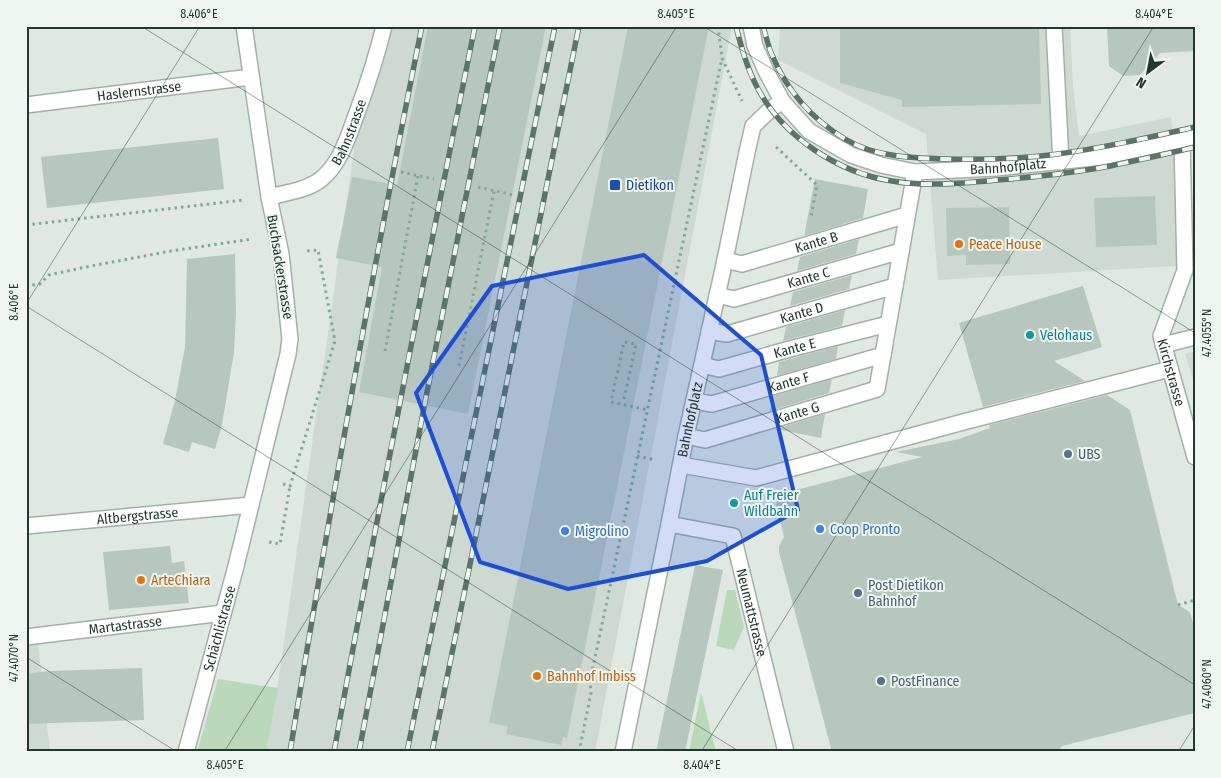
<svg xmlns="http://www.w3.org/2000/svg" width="1221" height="778" viewBox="0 0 1221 778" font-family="'Fira Sans Condensed',sans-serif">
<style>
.built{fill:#ced9d1}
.green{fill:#bad9ba}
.building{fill:#b8c7bd}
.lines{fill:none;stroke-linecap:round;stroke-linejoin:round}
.lane-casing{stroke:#a3b0a8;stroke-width:18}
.street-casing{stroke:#a3b0a8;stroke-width:18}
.path{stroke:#82aa93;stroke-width:3;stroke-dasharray:2.5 4;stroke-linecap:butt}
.lane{stroke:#fff;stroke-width:15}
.street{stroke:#fff;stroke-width:15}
.tram{stroke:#5c7467;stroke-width:1}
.rail-casing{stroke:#5c7467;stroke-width:5.5}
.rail{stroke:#eff6f1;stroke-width:4;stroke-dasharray:11;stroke-linecap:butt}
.marked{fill:#1d4ed8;fill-opacity:0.2;stroke:#1d4ed8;stroke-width:4;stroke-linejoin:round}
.ticks{fill:none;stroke:#22382c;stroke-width:1;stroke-opacity:0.45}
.transit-dot{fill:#1a4fb4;stroke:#eff6f1;stroke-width:2}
.food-dot{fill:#e8710a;stroke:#eff6f1;stroke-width:2}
.culture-dot{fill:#0f9aa8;stroke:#eff6f1;stroke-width:2}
.service-dot{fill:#5c6f8a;stroke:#eff6f1;stroke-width:2}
.shop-dot{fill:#3f7fe0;stroke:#eff6f1;stroke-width:2}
.labels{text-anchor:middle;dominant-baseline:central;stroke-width:4;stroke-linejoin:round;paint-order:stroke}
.street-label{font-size:14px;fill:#22382c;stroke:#eff6f1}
.transit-label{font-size:14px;fill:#164399;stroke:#eff6f1;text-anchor:start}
.food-label{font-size:14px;fill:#c56008;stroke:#eff6f1;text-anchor:start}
.culture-label{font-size:14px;fill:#0d838f;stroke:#eff6f1;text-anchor:start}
.service-label{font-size:14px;fill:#4e5e75;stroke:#eff6f1;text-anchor:start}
.shop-label{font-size:14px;fill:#366cbe;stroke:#eff6f1;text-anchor:start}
.neatline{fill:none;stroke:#22382c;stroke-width:2}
.ticks-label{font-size:12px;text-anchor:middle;fill:#22382c}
</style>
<rect width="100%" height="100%" fill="#dfe9e2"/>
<path class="built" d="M 376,26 L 732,26 L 595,752 L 266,752 L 278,683 L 365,73 Z
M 780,26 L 1071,26 L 1070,27 L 1073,86 L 1079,136 L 1171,117 L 1178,181 L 1177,266 L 938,280 L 926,134 L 778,60 Z
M 1195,351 L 1195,385 L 1185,354 Z
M 38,643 L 50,752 L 26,752 L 26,645 Z"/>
<path class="green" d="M 727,590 L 735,590 L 744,627 L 734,650 L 716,646 Z
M 218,679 L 278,688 L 266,752 L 197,752 Z
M 701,692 L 716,752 L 689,752 Z"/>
<path class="building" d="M 428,26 L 546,26 L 468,414 L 359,392 L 382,267 L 336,258 L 352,177 L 397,185 Z
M 628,26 L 709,26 L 567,738 L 563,737 L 561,745 L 506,734 L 508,726 L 489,723 Z
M 840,26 L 1039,26 L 1041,104 L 902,107 L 902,100 L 840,83 Z
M 1107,26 L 1195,26 L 1195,51 L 1160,53 L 1140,75 L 1123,76 L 1109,66 Z
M 218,138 L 224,189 L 47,208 L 41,157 Z
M 815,179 L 868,189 L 863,218 L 804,236 Z
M 1155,196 L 1157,245 L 1096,247 L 1094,198 Z
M 1009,207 L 1010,264 L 966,265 L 966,255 L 947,256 L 946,208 Z
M 859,239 L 856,254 L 797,271 L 800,257 Z
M 235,254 L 236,315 L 234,352 L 222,425 L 215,449 L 192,442 L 189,452 L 163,444 L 175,400 L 185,347 L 187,259 Z
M 852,275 L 849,289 L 790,306 L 793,292 Z
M 1083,286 L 1102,347 L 1054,361 L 1085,381 L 983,407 L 959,323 Z
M 845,310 L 842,326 L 783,341 L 786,327 Z
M 838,346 L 836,359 L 777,376 L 779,362 Z
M 832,379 L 829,393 L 770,411 L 773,396 Z
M 1107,395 L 1130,410 L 1178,605 L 1190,612 L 1195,631 L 1195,713 L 1062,746 L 1058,752 L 832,752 L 779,552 L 779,546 L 784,537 L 776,504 L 781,494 L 922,457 L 896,452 L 959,439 L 990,428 L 989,425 Z
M 825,414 L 821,438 L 776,429 Z
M 170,546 L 172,563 L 184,561 L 189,603 L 109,610 L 103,552 Z
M 695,565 L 723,570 L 685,752 L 656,752 Z
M 142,668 L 144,720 L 26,724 L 26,674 L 49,671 Z"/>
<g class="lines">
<defs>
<g id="lane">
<path d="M 1054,26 L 1061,162"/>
<path id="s1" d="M 1182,140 L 1185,270 L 1161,336 L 1195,457"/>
<path id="s2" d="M 725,260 L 742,264 L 907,215"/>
<path id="s3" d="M 717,295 L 734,299 L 901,251"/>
<path id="s4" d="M 709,331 L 727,334 L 895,286"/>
<path d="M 1163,345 L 1195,337"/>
<path id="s5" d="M 702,365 L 719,369 L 786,350 L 888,324"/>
<path id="s6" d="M 694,401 L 712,404 L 883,355"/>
<path id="s7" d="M 686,436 L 705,440 L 877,389 L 915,172"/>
<path d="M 681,465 L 756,478 L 967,421 L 1170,369"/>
</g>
<g id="street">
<path id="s8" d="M 751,26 L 755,46 L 766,71 L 782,101 L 809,131 L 851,155 L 881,165 L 915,172 L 996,168 L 1103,157 L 1195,137"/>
<path id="s9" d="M 26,105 L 251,77"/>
<path id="s10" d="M 269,197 C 285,193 307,190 320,180 C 341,164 349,134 358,110 C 368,83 377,55 384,26"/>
<path id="s11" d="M 669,524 L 733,536 L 786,752"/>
<path id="s12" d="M 26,526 L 251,505"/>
<path id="s13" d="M 26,637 L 223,613"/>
<path id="s14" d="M 186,752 L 236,566 L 288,354 L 290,339 L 281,254 L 269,197 L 244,26"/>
<path id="s15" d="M 623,752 L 669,524 L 686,436 L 725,260 L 747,152 L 753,126 L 771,109 L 782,101"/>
</g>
</defs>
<use href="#lane" class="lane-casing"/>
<use href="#street" class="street-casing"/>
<path class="path" d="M 718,26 L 722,58 L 742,101
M 776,147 L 817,185 L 811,217
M 401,172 L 434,179
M 478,187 L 513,195
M 26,225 L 244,200
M 26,286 L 40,284 L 49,275 L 86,267 L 171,251 L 252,239
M 385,351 L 418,176
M 459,366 L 494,191
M 624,399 L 636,344 L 624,342 L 611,402 L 648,410
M 637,456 L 656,460
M 283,484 L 290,486 L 335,341 L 318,250 L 307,251
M 269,542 L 280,544 L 290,486
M 1178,605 L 1195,600
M 579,752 L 591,693 L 590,681 L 722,58"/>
<use href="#lane" class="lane"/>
<use href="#street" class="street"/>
<path class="tram" d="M 737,26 L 737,27
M 764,26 L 767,38"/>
<defs>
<path id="rail" d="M 736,26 C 741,47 747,68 757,87 C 782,136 838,173 892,181 C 925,187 964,183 997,180 C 1035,177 1073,173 1110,166 C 1138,160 1167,154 1195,147
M 763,26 C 766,36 768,46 772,55 C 787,91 812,119 845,139 C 875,157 911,158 944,159 C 979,160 1015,159 1050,155 C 1099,149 1147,138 1195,127
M 290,752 C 330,509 373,267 422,26
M 334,752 C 378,509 426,268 475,26
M 359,752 L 426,397 L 500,26
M 407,752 L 555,26
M 432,752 L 579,26"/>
</defs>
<use href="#rail" class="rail-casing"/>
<use href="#rail" class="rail"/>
</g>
<path class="marked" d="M 644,255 L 761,355 L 798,510 L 707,561 L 568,589 L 480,562 L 416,393 L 492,286 Z"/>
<path class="ticks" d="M 141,26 L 1195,685M 703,26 L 1195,333M 26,304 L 200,26M 26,306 L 740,752M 26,657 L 177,752M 224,752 L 677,26M 701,752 L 1154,26M 1178,752 L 1195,725"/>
<rect class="transit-dot" x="609" y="179" width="12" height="12" rx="2.5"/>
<g class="food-dot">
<circle cx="959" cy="244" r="5"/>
<circle cx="141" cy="580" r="5"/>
<circle cx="537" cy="676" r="5"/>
</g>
<g class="culture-dot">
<circle cx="1030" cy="335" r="5"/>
<circle cx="734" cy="503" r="5"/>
</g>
<g class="service-dot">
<circle cx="1068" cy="454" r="5"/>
<circle cx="858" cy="593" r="5"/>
<circle cx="881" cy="681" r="5"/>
</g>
<g class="shop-dot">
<circle cx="820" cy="529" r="5"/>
<circle cx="565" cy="531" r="5"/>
</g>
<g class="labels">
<g class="street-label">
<text stroke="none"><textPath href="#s9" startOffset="114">Haslernstrasse</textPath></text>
<text stroke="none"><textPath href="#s10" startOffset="111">Bahnstrasse</textPath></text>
<text stroke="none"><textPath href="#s8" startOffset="330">Bahnhofplatz</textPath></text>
<text stroke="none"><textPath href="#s2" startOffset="95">Kante B</textPath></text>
<text transform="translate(280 267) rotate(81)">Buchsackerstrasse</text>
<text stroke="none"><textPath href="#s3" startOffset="95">Kante C</textPath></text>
<text stroke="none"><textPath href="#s4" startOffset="96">Kante D</textPath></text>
<text stroke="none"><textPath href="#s5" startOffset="96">Kante E</textPath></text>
<text stroke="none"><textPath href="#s1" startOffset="238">Kirchstrasse</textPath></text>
<text stroke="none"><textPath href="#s6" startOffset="98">Kante F</textPath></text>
<text stroke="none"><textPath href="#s7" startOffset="116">Kante G</textPath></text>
<text stroke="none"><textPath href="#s15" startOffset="339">Bahnhofplatz</textPath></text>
<text stroke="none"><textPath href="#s12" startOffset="112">Altbergstrasse</textPath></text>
<text stroke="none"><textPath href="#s11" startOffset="144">Neumattstrasse</textPath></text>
<text stroke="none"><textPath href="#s13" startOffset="100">Martastrasse</textPath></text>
<text stroke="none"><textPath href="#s14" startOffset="128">Schächlistrasse</textPath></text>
</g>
<g class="transit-label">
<text x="626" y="185">Dietikon</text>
</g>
<g class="food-label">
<text x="969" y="244">Peace House</text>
<text x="151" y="580">ArteChiara</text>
<text x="547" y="676">Bahnhof Imbiss</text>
</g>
<g class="culture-label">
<text x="1040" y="335">Velohaus</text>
<text x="744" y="495">Auf Freier<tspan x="744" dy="16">Wildbahn</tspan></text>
</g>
<g class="service-label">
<text x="1078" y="454">UBS</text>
<text x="868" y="585">Post Dietikon<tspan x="868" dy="16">Bahnhof</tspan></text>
<text x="891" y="681">PostFinance</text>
</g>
<g class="shop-label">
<text x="830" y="529">Coop Pronto</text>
<text x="575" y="531">Migrolino</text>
</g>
</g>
<rect width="1221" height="778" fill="none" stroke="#eff6f1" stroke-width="55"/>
<g transform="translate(1148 72) rotate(212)" stroke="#eff6f1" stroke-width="4" paint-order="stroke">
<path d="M0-4L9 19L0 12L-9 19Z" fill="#22382c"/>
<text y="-8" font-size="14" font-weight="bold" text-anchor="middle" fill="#22382c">N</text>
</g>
<rect x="28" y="28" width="1166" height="722" class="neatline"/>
<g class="ticks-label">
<text x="199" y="18">8.406°E</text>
<text x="676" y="18">8.405°E</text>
<text x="1154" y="18">8.404°E</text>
<text transform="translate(14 302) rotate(-90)" y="4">8.406°E</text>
<text transform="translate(1207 333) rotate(-90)" y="4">47.4055°N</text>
<text transform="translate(14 658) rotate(-90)" y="4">47.4070°N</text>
<text transform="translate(1207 684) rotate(-90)" y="4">47.4060°N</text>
<text x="225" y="769">8.405°E</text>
<text x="702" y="769">8.404°E</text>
</g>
</svg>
